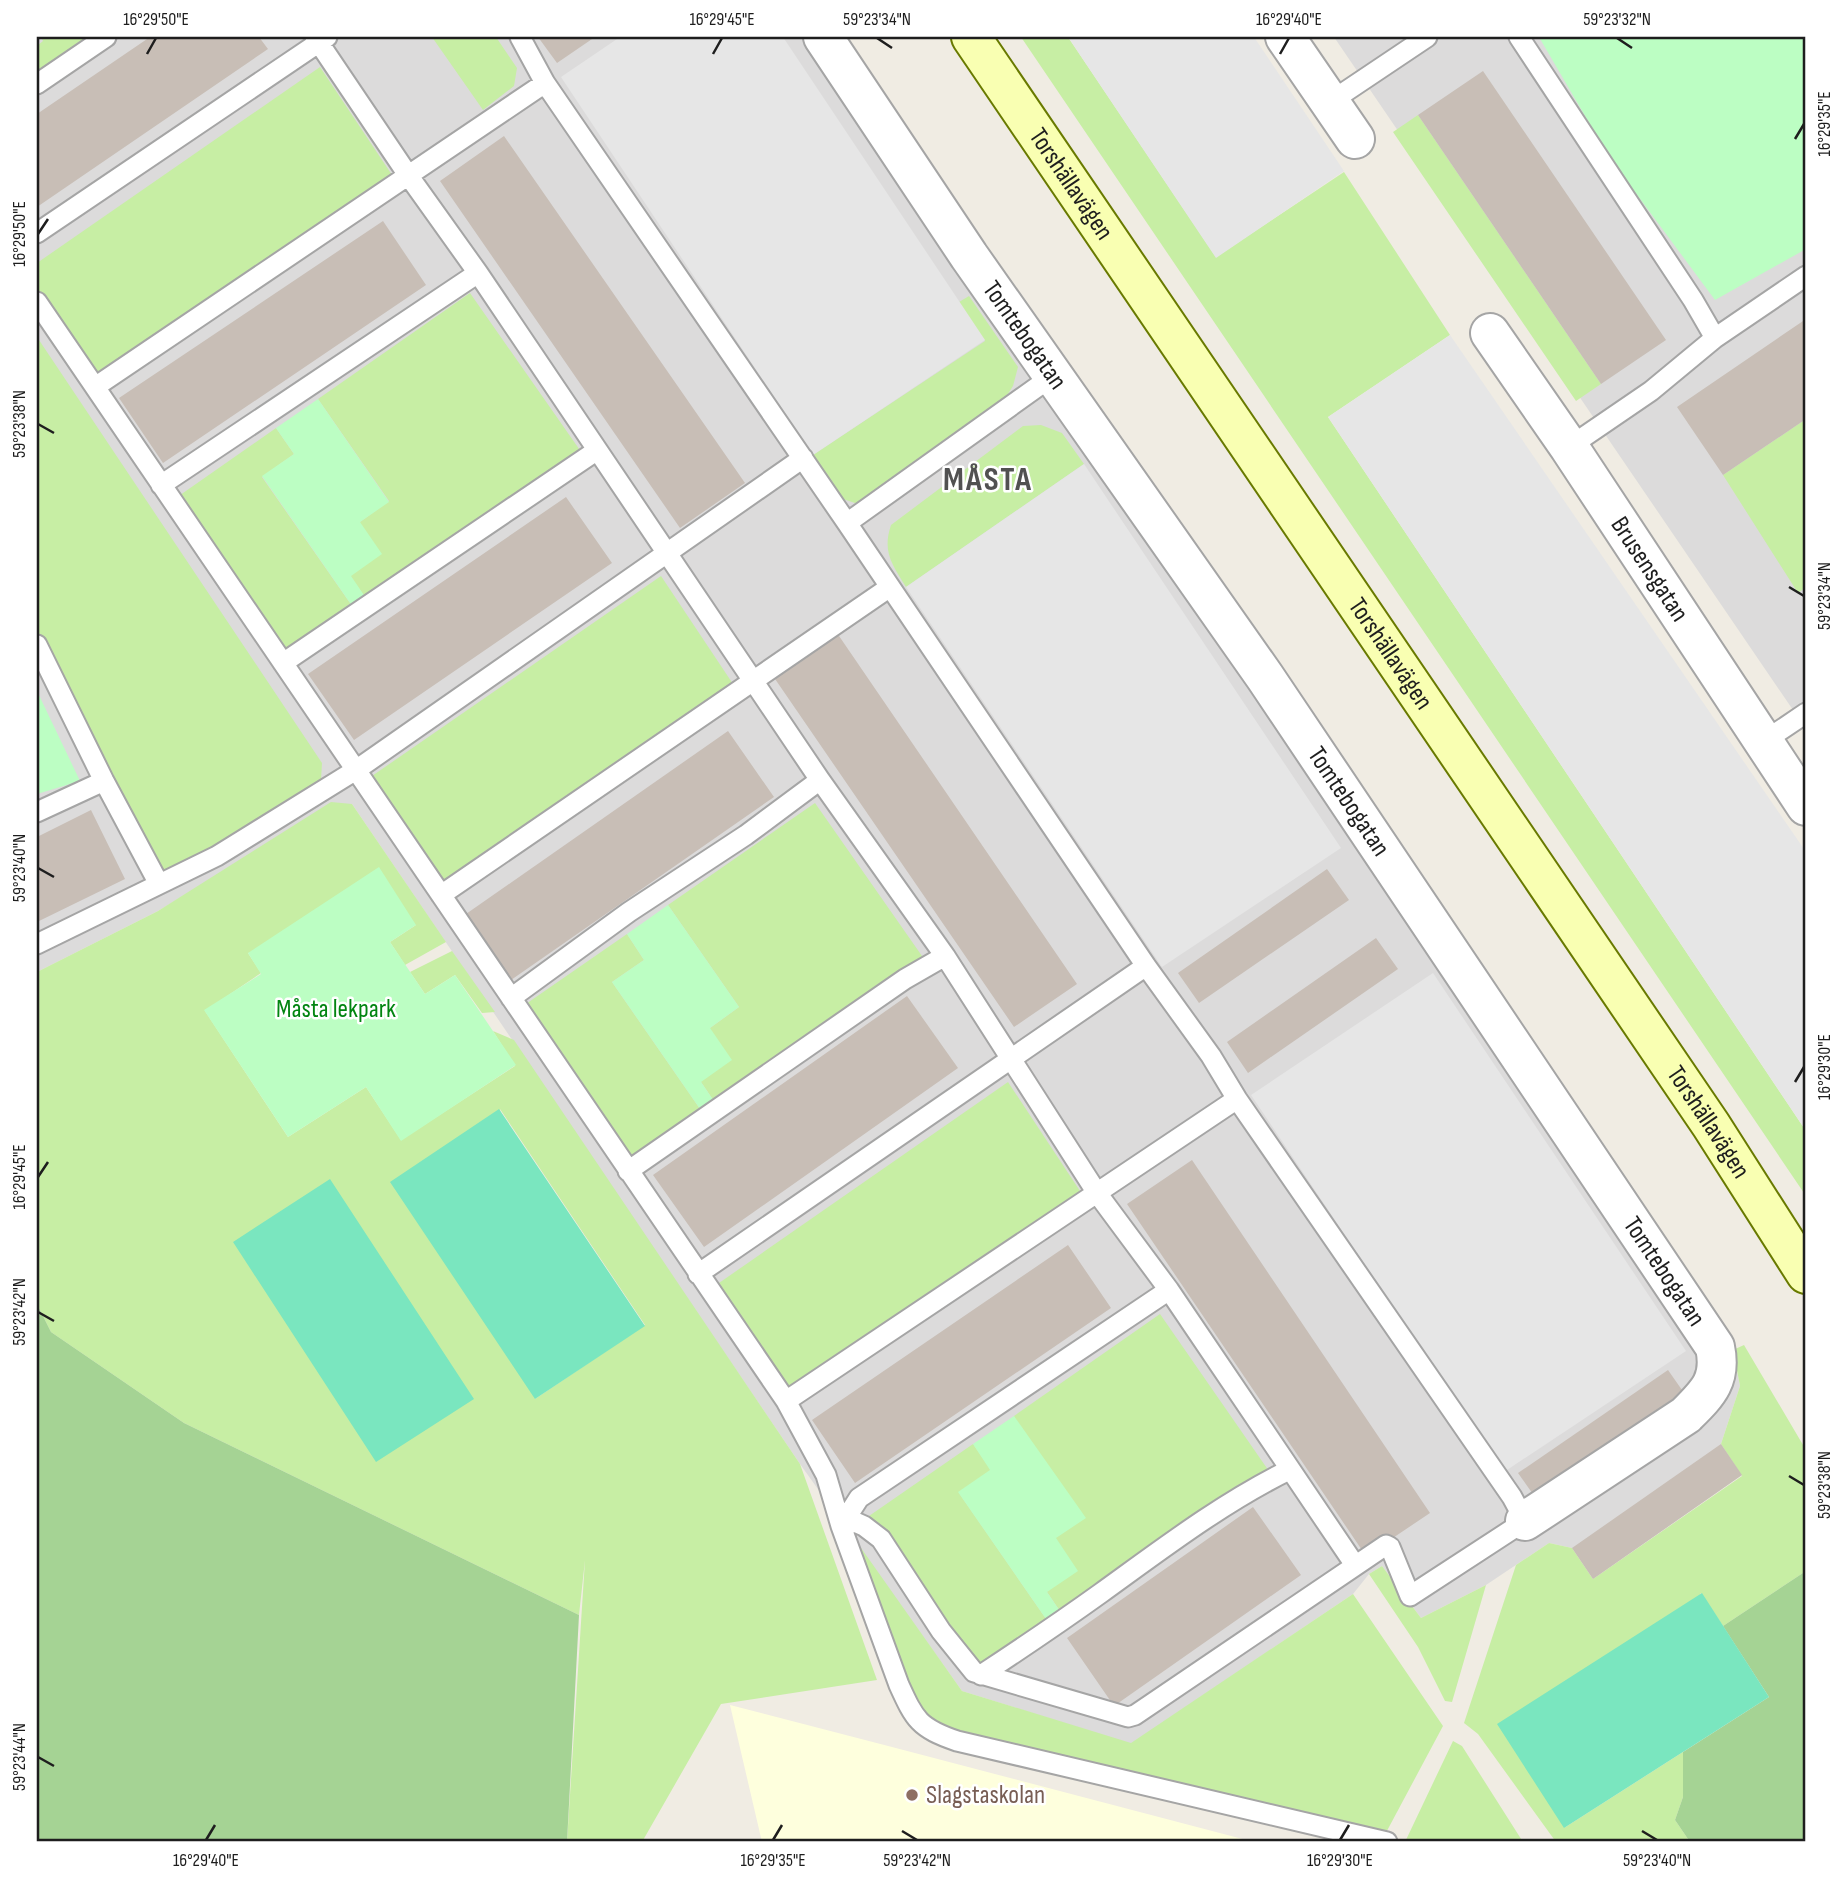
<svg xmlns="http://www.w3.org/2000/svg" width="1843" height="1879" viewBox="0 0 1843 1879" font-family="'Sofia Sans Condensed',sans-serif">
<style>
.residential{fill:#dcdbdb}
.education{fill:#feffdd}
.grass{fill:#c7eea4;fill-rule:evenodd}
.forest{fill:#a5d394}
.park{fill:#bcfec3}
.pitch{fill:#7ae6bf}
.parking{fill:#e6e6e6}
.building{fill:#c8beb6}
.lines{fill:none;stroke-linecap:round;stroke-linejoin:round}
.service-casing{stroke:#a5a5a5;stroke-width:23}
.minor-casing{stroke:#a5a5a5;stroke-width:42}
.secondary-casing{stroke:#697a00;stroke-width:42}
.service{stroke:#fff;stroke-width:19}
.minor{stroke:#fff;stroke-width:38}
.secondary{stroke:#f9ffb2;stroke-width:38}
.ticks{fill:none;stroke:#1e1e1e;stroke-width:2.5}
.education-dot{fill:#8d6e63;stroke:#fff;stroke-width:2.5}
.labels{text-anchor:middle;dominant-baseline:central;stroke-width:5;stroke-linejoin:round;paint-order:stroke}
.street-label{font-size:26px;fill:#1e1e1e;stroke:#fff}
.park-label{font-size:26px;fill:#028511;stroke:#fff}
.education-label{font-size:26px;fill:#785e54;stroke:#fff;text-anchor:start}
.district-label{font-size:33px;font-weight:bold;letter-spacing:2px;fill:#515151;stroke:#fff}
.neatline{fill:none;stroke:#1e1e1e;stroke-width:2.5}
.ticks-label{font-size:18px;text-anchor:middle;fill:#1e1e1e}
</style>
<rect width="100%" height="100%" fill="#f0ece3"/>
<path class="residential" d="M 37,37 L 841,37 L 1733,1350 L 1740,1386 L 1721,1444 L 1742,1475 L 1593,1579 L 1572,1548 L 1549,1543 L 1486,1585 L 1421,1618 L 1382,1566 L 1369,1574 L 1353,1594 L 1131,1744 L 962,1691 L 800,1464 L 352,804 L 225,871 L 158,911 L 37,972 Z
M 1334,37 L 1806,37 L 1806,729 Z"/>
<path class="education" d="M 730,1705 L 892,1747 L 1254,1842 L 762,1842 Z"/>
<path class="grass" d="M 41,37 L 110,37 L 37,87 L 37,46 L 43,41 Z
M 432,37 L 496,37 L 517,68 L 514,86 L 483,110 Z
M 1021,37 L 1068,37 L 1216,257 L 1344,172 L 1450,335 L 1328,417 L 1806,1131 L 1806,1196 Z
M 320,67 L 392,175 L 110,373 L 87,371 L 37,299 L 37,263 Z
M 1418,115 L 1601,384 L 1576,401 L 1393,132 Z
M 470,293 L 584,456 L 370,604 L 350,576 L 360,522 L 389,501 L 318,399 Z
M 969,296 L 1018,367 L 1013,386 L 1002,403 L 858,504 L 843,499 L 813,455 L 985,341 L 959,302 Z
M 37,337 L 322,763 L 321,780 L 175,877 L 149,869 L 37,640 Z
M 1806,419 L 1806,587 L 1798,593 L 1723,475 Z
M 1041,425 L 1062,433 L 1084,464 L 906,587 C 892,564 882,552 891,525 L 1023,426 Z
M 276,428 L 294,454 L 262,477 L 357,613 L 286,662 L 173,500 Z
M 661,576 L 733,684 L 450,882 L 429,880 L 370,797 L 372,776 Z
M 331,802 L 352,804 L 446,942 L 405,965 L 390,942 L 416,925 L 248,953 L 261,973 L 205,1011 L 288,1137 L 366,1087 L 401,1140 L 515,1066 L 493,1031 L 514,1040 L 800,1464 L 877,1680 L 721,1704 L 642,1842 L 567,1842 L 585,1560 L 579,1615 L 184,1423 L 51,1332 L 37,1304 L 37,972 L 158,911 ZM 500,1109 L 645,1325 L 535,1399 Z
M 815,803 L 929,966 L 720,1110 L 701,1082 L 710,1028 L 739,1007 L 668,905 Z
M 627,934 L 644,960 L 612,982 L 707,1119 L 636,1168 L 523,1006 Z
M 452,951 L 495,1012 L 482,1013 L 455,975 L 425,994 L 410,972 Z
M 1008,1082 L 1080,1191 L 797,1389 L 775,1386 L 717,1303 L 719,1283 Z
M 1160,1314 L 1273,1477 L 1066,1620 L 1047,1592 L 1056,1538 L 1014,1416 Z
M 1744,1345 L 1806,1450 L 1806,1571 L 1723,1626 L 1701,1593 L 1564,1828 L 1683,1752 L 1683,1797 L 1675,1820 L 1690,1842 L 1556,1842 L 1478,1734 L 1464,1723 L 1516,1565 L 1549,1543 L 1572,1548 L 1593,1579 L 1742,1476 L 1721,1444 L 1740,1386 L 1733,1350 Z
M 973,1444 L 991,1470 L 959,1493 L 1053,1629 L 982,1679 L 869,1516 Z
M 854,1538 L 962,1691 L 1131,1743 L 1353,1594 L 1443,1726 L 1381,1842 L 969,1748 L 917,1710 Z
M 1382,1566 L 1421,1618 L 1486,1585 L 1452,1702 L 1445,1701 L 1418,1647 L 1369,1574 Z
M 1453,1741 L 1462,1746 L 1523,1842 L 1405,1842 Z"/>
<path class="forest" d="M 37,1304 L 51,1332 L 184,1423 L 579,1615 L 567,1842 L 37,1842 Z
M 1806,1571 L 1806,1842 L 1690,1842 L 1675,1820 L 1683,1797 L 1683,1752 L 1769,1697 L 1723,1626 Z"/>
<path class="park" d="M 1539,37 L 1806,37 L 1806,249 L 1715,300 L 1609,157 Z
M 318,399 L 389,502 L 360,522 L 382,554 L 351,576 L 370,604 L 357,613 L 262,476 L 294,454 L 276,428 Z
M 37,691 L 80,781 L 37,794 Z
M 379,867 L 416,925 L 390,942 L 425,994 L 455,975 L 516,1065 L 401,1141 L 366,1087 L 288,1137 L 204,1010 L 261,974 L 248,953 Z
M 668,905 L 739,1007 L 710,1028 L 732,1060 L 701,1082 L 720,1110 L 707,1119 L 612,982 L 644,960 L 627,934 Z
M 1014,1416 L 1086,1518 L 1056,1538 L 1078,1571 L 1047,1592 L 1066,1620 L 1053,1629 L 958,1492 L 990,1470 L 973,1444 Z"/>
<path class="pitch" d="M 499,1109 L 645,1326 L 535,1399 L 390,1182 Z
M 330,1179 L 474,1399 L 376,1462 L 233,1242 Z
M 1702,1593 L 1769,1697 L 1564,1828 L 1497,1724 Z"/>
<path class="parking" d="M 620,37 L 783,37 L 985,340 L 813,455 L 561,77 Z
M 1068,37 L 1254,37 L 1344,171 L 1216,258 Z
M 1450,335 L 1806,852 L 1806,1131 L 1328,417 Z
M 1084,464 L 1341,848 L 1162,967 L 906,587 Z
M 1433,973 L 1686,1351 L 1504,1472 L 1251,1095 Z"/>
<path class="building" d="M 150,37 L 259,37 L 268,49 L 37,207 L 37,114 Z
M 538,37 L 595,37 L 557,63 Z
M 1483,71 L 1666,340 L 1601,384 L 1418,115 Z
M 504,136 L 745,483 L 680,528 L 440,181 Z
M 383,221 L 426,285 L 163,463 L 119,398 Z
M 1806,319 L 1806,419 L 1723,475 L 1677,407 Z
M 566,497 L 612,563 L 354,740 L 308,674 Z
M 837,633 L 1077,984 L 1014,1027 L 773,676 Z
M 728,731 L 774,797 L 511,980 L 466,914 Z
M 91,810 L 125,879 L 37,922 L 37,837 Z
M 1327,869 L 1349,900 L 1199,1003 L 1178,973 Z
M 1376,938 L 1398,969 L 1248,1073 L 1227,1042 Z
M 907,996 L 958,1068 L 704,1247 L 653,1175 Z
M 1192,1160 L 1430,1513 L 1366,1556 L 1127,1204 Z
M 1068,1245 L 1111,1308 L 855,1483 L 812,1420 Z
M 1668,1370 L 1689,1400 L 1540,1504 L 1518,1473 Z
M 1721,1444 L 1742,1475 L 1593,1579 L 1572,1548 Z
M 1253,1507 L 1301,1575 L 1114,1706 L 1067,1638 Z"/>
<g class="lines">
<defs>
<path id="service" d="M 315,37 L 408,175 L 478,273 L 820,780 L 945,956 L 1097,1193 L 1169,1290 L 1355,1565
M 1519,37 L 1693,300 L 1715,338
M 37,84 L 106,37
M 1330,102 L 1427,37
M 37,233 L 327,37
M 37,302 L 786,1401 L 826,1475 L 841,1526 L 855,1522 L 864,1526 L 881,1539 L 941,1631 L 974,1672 L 1128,1717 L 1135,1715 L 1386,1545 L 1390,1547 L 1410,1596 L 1525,1521 L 1512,1497 L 1237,1099 L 1211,1056 L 1146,966 L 847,523 L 545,83 L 520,37
M 95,387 L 545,83
M 1569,447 L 1651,391 L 1715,338 L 1806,276
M 161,485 L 478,273
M 847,523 L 1054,375
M 37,645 L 104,781 L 159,884
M 283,663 L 596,451
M 1763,742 L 1806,713
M 37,812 L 104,781
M 441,895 L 890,587
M 37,944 L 217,856 L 356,770 L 803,458
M 511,998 L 629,912 L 746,835 L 820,780
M 628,1171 L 905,979 L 945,956
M 698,1274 L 1146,966
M 1169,1290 L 859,1498 L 841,1526 L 899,1685 C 915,1720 919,1728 957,1741 L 1387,1842
M 786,1401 L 1237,1099
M 981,1675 C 1022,1648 1062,1621 1101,1593 C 1162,1549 1222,1503 1289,1470"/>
<g id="minor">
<path id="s1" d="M 823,37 L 969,256 L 1265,677 L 1715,1347 C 1722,1380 1708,1393 1686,1415 L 1525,1521"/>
<path d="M 1285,37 L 1355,139"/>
<path id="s2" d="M 1490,333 L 1569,447 L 1806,806"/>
</g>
<g id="secondary">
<path id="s3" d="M 971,37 L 1711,1125 L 1806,1274"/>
</g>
</defs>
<use href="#service" class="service-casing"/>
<use href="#minor" class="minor-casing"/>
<use href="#secondary" class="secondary-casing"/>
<use href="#service" class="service"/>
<use href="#minor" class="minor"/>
<use href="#secondary" class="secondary"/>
</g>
<path class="ticks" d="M 877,38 L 892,48M 1617,38 L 1632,48M 147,54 L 156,38M 713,54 L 722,38M 1280,54 L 1289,38M 1795,139 L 1804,124M 38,234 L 48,219M 38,424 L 54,433M 1789,587 L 1804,596M 38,868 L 54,877M 1795,1082 L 1804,1067M 38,1177 L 48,1162M 38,1312 L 54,1321M 1789,1476 L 1804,1485M 38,1757 L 54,1766M 902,1831 L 917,1840M 1642,1831 L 1657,1840M 206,1840 L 215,1825M 773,1840 L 782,1825M 1340,1840 L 1349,1825"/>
<circle class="education-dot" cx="912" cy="1795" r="7"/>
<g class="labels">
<g class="street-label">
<text stroke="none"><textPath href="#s3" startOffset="178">Torshällavägen</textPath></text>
<text stroke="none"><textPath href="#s1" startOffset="360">Tomtebogatan</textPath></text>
<text stroke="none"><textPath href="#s2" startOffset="285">Brusensgatan</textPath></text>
<text stroke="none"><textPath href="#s3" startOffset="746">Torshällavägen</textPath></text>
<text stroke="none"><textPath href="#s1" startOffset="928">Tomtebogatan</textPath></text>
<text stroke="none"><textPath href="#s3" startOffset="1312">Torshällavägen</textPath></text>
<text stroke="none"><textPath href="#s1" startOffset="1494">Tomtebogatan</textPath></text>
</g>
<g class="park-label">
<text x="336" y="1009">Måsta lekpark</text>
</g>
<g class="education-label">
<text x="926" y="1795">Slagstaskolan</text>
</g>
<g class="district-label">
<text x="988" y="480">MÅSTA</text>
</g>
</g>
<rect width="1843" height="1879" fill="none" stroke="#ffffff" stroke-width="77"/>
<rect x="38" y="38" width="1766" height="1802" class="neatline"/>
<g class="ticks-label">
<text x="156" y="25">16°29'50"E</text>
<text x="722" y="25">16°29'45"E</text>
<text x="877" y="25">59°23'34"N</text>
<text x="1289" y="25">16°29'40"E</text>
<text x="1617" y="25">59°23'32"N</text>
<text transform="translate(1824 124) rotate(-90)" y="6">16°29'35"E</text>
<text transform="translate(19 234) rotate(-90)" y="6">16°29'50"E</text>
<text transform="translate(19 424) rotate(-90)" y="6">59°23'38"N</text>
<text transform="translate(1824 596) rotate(-90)" y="6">59°23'34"N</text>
<text transform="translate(19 868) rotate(-90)" y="6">59°23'40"N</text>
<text transform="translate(1824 1067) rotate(-90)" y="6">16°29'30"E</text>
<text transform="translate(19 1177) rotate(-90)" y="6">16°29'45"E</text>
<text transform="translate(19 1312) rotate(-90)" y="6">59°23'42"N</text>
<text transform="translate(1824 1485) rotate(-90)" y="6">59°23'38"N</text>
<text transform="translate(19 1757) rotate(-90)" y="6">59°23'44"N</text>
<text x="206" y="1866">16°29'40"E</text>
<text x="773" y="1866">16°29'35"E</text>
<text x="917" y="1866">59°23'42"N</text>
<text x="1340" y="1866">16°29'30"E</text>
<text x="1657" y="1866">59°23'40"N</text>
</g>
</svg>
